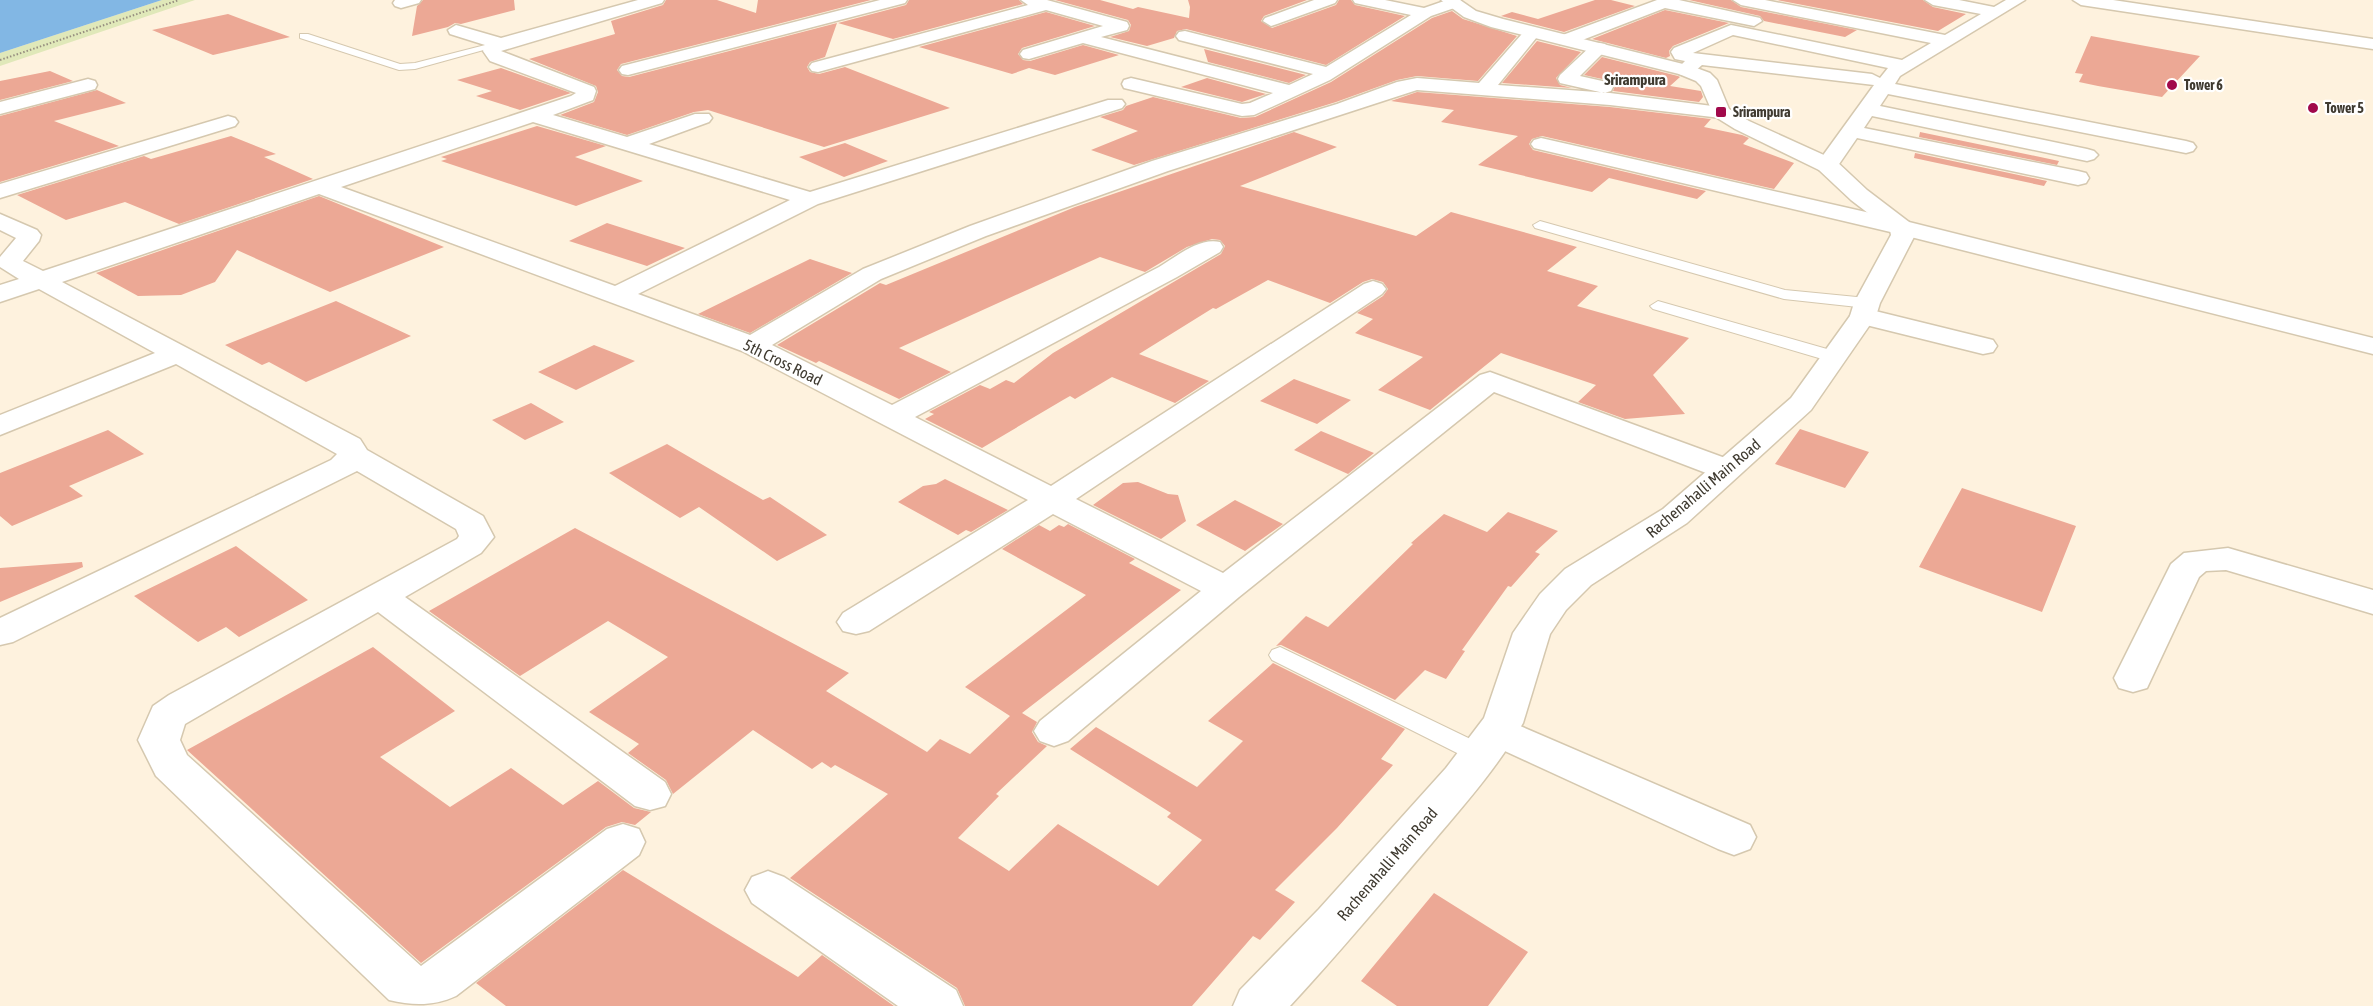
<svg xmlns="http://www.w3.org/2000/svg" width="2373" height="1006" viewBox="0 0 2373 1006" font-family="'Asap Condensed',sans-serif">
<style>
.green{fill:#e0e8b9}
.water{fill:#82b7e4}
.building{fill:#eca895}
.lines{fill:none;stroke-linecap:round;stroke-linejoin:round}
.lane-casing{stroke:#d5c8af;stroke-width:2}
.street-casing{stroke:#d5c8af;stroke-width:3}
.secondary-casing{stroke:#d5c8af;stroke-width:3}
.path{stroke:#968e7f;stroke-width:2;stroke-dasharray:1.5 2;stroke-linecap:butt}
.lane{fill:#fff;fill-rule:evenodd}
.street{fill:#fff;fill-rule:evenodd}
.secondary{fill:#fff;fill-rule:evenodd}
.poi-dot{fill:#a1094b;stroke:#fff;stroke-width:2}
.labels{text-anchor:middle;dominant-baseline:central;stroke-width:4.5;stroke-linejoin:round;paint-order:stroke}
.far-poi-label{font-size:14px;font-weight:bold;fill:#3f3a30;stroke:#fff;text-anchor:start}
.far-neighbourhood-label{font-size:15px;font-weight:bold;fill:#3f3a30;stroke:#fff}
.street-label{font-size:16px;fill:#3f3a30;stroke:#fff}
</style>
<rect width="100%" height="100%" fill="#fef2de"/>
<path class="green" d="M 162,0 L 195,0 L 0,66 L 0,53 Z"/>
<path class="water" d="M 0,0 L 162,0 L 0,53 Z"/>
<path class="building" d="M 423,0 L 514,0 L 515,10 L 461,24 L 455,23 L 448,27 L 412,36 L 417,6 Z
M 666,0 L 717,0 L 756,13 L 758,0 L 871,0 L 621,64 L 617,70 L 622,76 L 629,77 L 837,23 L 825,57 L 810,62 L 807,67 L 810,72 L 819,74 L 845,67 L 950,108 L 824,147 L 708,110 L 694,112 L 627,135 L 560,115 L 594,102 L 598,92 L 596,86 L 529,59 L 615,34 L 611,21 L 663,5 Z
M 909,0 L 1019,0 L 1023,4 L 893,39 L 838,23 L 906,5 Z
M 1055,0 L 1100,0 L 1133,9 L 1138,7 L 1189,18 L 1190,7 L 1188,0 L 1307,0 L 1264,16 L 1261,21 L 1272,28 L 1336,5 L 1339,0 L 1351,0 L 1355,5 L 1405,16 L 1326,65 L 1186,29 L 1177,31 L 1174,38 L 1147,46 L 1110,37 L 1129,31 L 1131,25 L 1128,20 Z
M 1595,0 L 1611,0 L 1635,6 L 1564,32 L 1501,16 L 1512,12 L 1538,19 Z
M 1689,0 L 1731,0 L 1741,7 L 1857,30 L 1845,37 L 1764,21 L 1760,16 Z
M 1777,0 L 1923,0 L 1933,7 L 1966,14 L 1938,31 Z
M 1665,10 L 1729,23 L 1673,46 L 1669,51 L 1670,56 L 1666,58 L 1592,39 Z
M 1452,11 L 1463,19 L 1517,36 L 1478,81 L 1417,76 L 1397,80 L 1336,102 L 1134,165 L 1091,150 L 1138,131 L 1100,117 L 1123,110 L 1126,106 L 1153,97 L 1241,118 L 1255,117 L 1331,82 L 1432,18 Z
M 1046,12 L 1095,26 L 1022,48 L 1018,54 L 1023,60 L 1030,61 L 1083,45 L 1119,55 L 1055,75 L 1029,68 L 1012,74 L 919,47 Z
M 228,14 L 290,37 L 213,55 L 152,30 Z
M 2091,36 L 2200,56 L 2162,97 L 2098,86 L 2079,82 L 2083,74 L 2075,73 Z
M 1537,41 L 1581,52 L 1556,78 L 1560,85 L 1572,88 L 1502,83 Z
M 1204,49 L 1306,75 L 1289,83 L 1208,62 Z
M 1602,57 L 1678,76 L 1680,77 L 1670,86 L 1701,91 L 1703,97 L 1699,102 L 1613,91 L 1615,86 L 1611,81 L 1584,75 Z
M 501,68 L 571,93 L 520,110 L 476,96 L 492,91 L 457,80 Z
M 50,71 L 73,81 L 0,100 L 0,81 Z
M 1207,78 L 1266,94 L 1242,102 L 1181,87 Z
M 97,90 L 126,103 L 54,121 L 119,146 L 0,182 L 0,116 Z
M 1417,92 L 1610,107 L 1711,119 L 1704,127 L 1742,135 L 1749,138 L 1743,144 L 1794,163 L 1774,189 L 1542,136 L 1532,139 L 1529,144 L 1533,150 L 1706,191 L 1697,199 L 1609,178 L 1592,192 L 1478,165 L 1518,136 L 1441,122 L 1454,110 L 1391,101 Z
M 537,126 L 606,146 L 575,157 L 643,181 L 576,206 L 441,161 L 447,159 L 441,157 Z
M 1294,132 L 1337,147 L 1240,186 L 1416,236 L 1451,212 L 1577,247 L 1547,271 L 1598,286 L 1577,306 L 1689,338 L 1653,375 L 1685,414 L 1625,419 L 1578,402 L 1596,385 L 1501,353 L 1430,410 L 1378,390 L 1423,357 L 1355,333 L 1373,319 L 1357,313 L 1383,296 L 1388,289 L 1383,282 L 1372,279 L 1363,282 L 1330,303 L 1268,280 L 1216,309 L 1213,308 L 1139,354 L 1209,381 L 1175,403 L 1112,377 L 1075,399 L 1070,396 L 1063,400 L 982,448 L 925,419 L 934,414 L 929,412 L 980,385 L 990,389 L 1006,380 L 1014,383 L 1053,353 L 1221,254 L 1225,246 L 1220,240 L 1212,239 L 1187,247 L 1145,272 L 1100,257 L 899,348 L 951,372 L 899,399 L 819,361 L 816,363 L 777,345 L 880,283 L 886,285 L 1075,207 Z
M 1920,132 L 2059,161 L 2057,165 L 1919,137 Z
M 231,136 L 276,154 L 264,157 L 313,179 L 179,224 L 125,202 L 66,220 L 17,195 L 144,156 L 151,159 Z
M 845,143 L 888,161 L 844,177 L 799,157 Z
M 1915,153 L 2047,181 L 2044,186 L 1914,158 Z
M 319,196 L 444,247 L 330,292 L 237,250 L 215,282 L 181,295 L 138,296 L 96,273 Z
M 607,223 L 685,248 L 647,266 L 569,241 Z
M 810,259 L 852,273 L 750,333 L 698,314 Z
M 336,301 L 411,336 L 306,382 L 269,362 L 262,365 L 225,345 Z
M 594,345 L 635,361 L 576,390 L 538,372 Z
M 1294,379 L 1351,400 L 1317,424 L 1260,401 Z
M 531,403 L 564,422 L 525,440 L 492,420 Z
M 1800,429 L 1869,452 L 1845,488 L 1775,464 Z
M 108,430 L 144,454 L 69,486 L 83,496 L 12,526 L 0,516 L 0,473 Z
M 1321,431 L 1374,453 L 1348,474 L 1294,450 Z
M 667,444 L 763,500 L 770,497 L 827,535 L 777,561 L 699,507 L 680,518 L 609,473 Z
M 945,479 L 1008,510 L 971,532 L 966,530 L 958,535 L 898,502 L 923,486 L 936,484 Z
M 1138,482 L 1168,494 L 1178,495 L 1186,521 L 1161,539 L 1093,505 L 1123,483 Z
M 1962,488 L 2076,526 L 2042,612 L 1919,567 Z
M 1235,500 L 1283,524 L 1245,551 L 1196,525 Z
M 1508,512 L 1558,531 L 1535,552 L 1540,554 L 1511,587 L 1508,586 L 1462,650 L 1465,651 L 1446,679 L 1425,670 L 1395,700 L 1281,645 L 1276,646 L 1306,616 L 1328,627 L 1413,544 L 1411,543 L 1444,514 L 1487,532 Z
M 1068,524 L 1135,559 L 1129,563 L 1181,590 L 1022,713 L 1037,722 L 1032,732 L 1038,742 L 1047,746 L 996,794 L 999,796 L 958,838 L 1009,871 L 1058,824 L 1158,886 L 1202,840 L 1167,817 L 1171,813 L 1070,749 L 1096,727 L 1197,787 L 1243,741 L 1208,721 L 1273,663 L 1405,729 L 1381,759 L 1393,765 L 1337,828 L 1275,890 L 1295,902 L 1260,940 L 1253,936 L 1192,1006 L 965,1006 L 957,988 L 790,878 L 888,794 L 835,765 L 831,768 L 822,762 L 812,769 L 753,730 L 673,794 L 666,780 L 628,753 L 639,744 L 589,712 L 668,657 L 608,621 L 520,676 L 429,611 L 575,528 L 849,673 L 826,691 L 927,752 L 940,739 L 970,754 L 1010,716 L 965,687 L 1086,595 L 1002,549 L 1039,525 L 1050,531 L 1059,525 L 1064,527 Z
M 236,546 L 308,600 L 239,637 L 226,627 L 198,642 L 134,596 Z
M 82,562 L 83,567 L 0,602 L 0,568 Z
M 373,647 L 455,711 L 380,757 L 450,807 L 511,768 L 563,805 L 598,781 L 634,808 L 651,812 L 635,825 L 622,822 L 606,827 L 421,963 L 187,750 Z
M 623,870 L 798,977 L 822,955 L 894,1006 L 506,1006 L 476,983 Z
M 1434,893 L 1528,952 L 1488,1006 L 1397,1006 L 1361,981 Z"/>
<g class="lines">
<defs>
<path id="lane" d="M 300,34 L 308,34 L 400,64 L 415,63 L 493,43 L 498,46 L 415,69 L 399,70 L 300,38 Z
M 1540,221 L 1785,290 L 1867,298 L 1875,303 L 1867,308 L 1784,299 L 1535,228 L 1533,225 Z
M 1658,301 L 1841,353 L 1843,357 L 1841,361 L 1829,361 L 1653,309 L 1650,306 Z
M 1280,647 L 1489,748 L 1492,754 L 1489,760 L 1480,763 L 1471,760 L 1272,660 L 1269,655 L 1272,650 Z"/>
<path id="street" d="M 395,0 L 421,0 L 419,3 L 401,8 L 395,6 L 393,3 Z
M 638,0 L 664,0 L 662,3 L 501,51 L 594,87 L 596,91 L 593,100 L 553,115 L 627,137 L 695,114 L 709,114 L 712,118 L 709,122 L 649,144 L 810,192 L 1108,100 L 1122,100 L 1125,104 L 1122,108 L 818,204 L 638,294 L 750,335 L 863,269 L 970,226 L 1152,161 L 1337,104 L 1397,82 L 1417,78 L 1479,83 L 1527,28 L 1533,27 L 1541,32 L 1498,85 L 1610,93 L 1728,108 L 1731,112 L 1728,116 L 1721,118 L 1610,105 L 1417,90 L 1168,171 L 986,236 L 881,279 L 772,345 L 892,405 L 1159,267 C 1176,257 1199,237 1220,242 L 1223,247 L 1220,252 L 1177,277 L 915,417 L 1051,486 L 1364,284 L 1373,281 L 1382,284 L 1386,289 L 1382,294 L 1076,499 L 1223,573 L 1480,375 L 1490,372 L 1736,462 L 1741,469 L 1736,476 L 1725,479 L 1714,476 L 1494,392 L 1239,597 L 1068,741 L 1054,746 L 1040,741 L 1034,731 L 1040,721 L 1201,591 L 1053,514 L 869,631 L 856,634 L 843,631 L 837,622 L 843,613 L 1028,500 L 742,351 L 319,194 L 62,282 L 360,439 L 367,450 L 483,516 L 494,537 L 481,553 L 405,597 L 665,782 L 671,794 L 665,806 L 650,810 L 635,806 L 378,612 L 185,724 L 180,740 L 187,755 L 421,966 L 607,829 L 623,824 L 639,829 L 645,842 L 639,855 L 456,996 C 434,1006 414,1006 389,1000 L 156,776 L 138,740 L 153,706 L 169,695 L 457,539 L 459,536 L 456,529 L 357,471 L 13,642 L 0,645 L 0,618 L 331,460 L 337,454 L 176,364 L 0,435 L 0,415 L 155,353 L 39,289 L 0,302 L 0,285 L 19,279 L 0,267 L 0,257 L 16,238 L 0,230 L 0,214 L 37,230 L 41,235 L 39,241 L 23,261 L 43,271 L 571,96 L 576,93 L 490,61 L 483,51 L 485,45 L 450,34 L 448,30 L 456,25 L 501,38 ZM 533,122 L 790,200 L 615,286 L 341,187 Z
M 880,0 L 907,0 L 905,3 L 628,75 L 622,74 L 619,70 L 622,66 Z
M 1021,0 L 1047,0 L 1127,22 L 1129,26 L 1127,30 L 1101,37 L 1289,85 L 1313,74 L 1179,40 L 1176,36 L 1179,32 L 1185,31 L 1326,67 L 1411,15 L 1355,3 L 1353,0 L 1385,0 L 1424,8 L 1447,0 L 1460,0 L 1462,3 L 1460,6 L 1431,16 L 1330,80 L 1254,115 L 1242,116 L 1124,88 L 1122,84 L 1124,80 L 1131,78 L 1242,104 L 1250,103 L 1273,93 L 1083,43 L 1029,59 L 1023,58 L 1020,54 L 1023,50 L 1103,26 L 1046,10 L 818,72 L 812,71 L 809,67 L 812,63 L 1028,5 Z
M 1314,0 L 1337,0 L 1335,3 L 1277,24 L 1271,26 L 1263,21 L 1265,18 Z
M 1657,0 L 1679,0 L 1760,18 L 1762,21 L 1754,26 L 1665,8 L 1572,44 L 1560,44 L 1557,40 L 1560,36 Z
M 1733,0 L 1765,0 L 1945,35 L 1981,14 L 1933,5 L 1925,0 L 1959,0 L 1994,7 L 2006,0 L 2025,0 L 1900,76 L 1895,84 L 2186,141 L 2193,143 L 2196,147 L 2193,151 L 2186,153 L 1888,94 L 1880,106 L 2087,149 L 2094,151 L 2098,155 L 2094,159 L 2087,161 L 1872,116 L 1864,128 L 2078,171 L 2086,173 L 2089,178 L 2086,183 L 2078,185 L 1857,138 L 1835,170 L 1827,171 L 1819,170 L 1816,165 L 1874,85 L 1702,65 C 1694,72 1689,77 1679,74 L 1676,70 L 1685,61 L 1675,59 L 1671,52 L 1674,48 L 1731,25 L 1902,60 L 1931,43 L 1741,5 ZM 1733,35 L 1888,68 L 1880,78 L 1872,74 L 1693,53 Z
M 2073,0 L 2113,0 L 2373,39 L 2373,49 L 2081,5 Z
M 1599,43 L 1605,44 L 1608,48 L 1580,76 L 1611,83 L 1613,87 L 1611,91 L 1604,93 L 1560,83 L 1558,79 L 1560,75 L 1593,44 Z
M 88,79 L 95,81 L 97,85 L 95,89 L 0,114 L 0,102 Z
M 228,116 L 235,118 L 238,122 L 235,126 L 0,198 L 0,184 Z
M 1541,138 L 1901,220 L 2373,338 L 2373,354 L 1899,234 L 1534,148 L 1531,144 L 1534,140 Z
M 1863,308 L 1993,340 L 1997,346 L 1993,352 L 1983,354 L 1854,322 L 1850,316 L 1854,310 Z
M 2228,548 L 2373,590 L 2373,614 L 2226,570 L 2206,571 L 2199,577 L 2147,688 L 2133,692 L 2119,688 L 2114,678 L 2171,564 L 2184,553 Z
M 1497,716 L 1750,825 L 1756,837 L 1750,849 L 1734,855 L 1718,849 L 1483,741 L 1477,731 L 1483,721 Z
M 768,871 L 784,877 L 956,990 L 963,1006 L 898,1006 L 752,903 L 745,890 L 752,877 Z"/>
<path id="secondary" d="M 1441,0 L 1460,0 L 1476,11 L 1503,19 L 1691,66 L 1710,73 L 1717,80 L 1729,109 L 1749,121 L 1835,160 L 1867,190 L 1909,222 L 1915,235 L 1880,303 L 1876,316 L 1811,410 L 1687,523 L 1591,585 L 1566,610 L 1550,634 L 1523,723 C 1498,767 1464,805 1432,843 C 1385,898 1339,953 1290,1006 L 1233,1006 L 1240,990 L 1319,909 L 1446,768 L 1484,718 L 1513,633 L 1540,594 L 1565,569 L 1663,509 L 1791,398 L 1850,316 L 1854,303 L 1891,235 L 1890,230 L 1851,200 L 1819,170 L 1735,129 L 1714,116 L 1701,86 L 1696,81 L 1679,74 L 1491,27 L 1464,17 Z"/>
</defs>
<use href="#lane" class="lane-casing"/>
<use href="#street" class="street-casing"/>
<use href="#secondary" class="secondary-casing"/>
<path class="path" d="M 0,60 L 179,0"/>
<use href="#lane" class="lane"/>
<use href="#street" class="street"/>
<use href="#secondary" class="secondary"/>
</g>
<g class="poi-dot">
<circle cx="2172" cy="85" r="6"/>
<circle cx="2313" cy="108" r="6"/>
<rect x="1715" y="106" width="12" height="12" rx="3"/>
</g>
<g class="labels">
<g class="far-poi-label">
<text x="2184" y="85">Tower 6</text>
<text x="2325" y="108">Tower 5</text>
<text x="1733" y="112">Srirampura</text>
</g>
<g class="far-neighbourhood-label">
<text x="1635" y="79">Srirampura</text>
</g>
<g class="street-label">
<text transform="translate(783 362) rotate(26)">5th Cross Road</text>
<text transform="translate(1703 488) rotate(-40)">Rachenahalli Main Road</text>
<text transform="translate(1387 864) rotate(-49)">Rachenahalli Main Road</text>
</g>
</g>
</svg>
